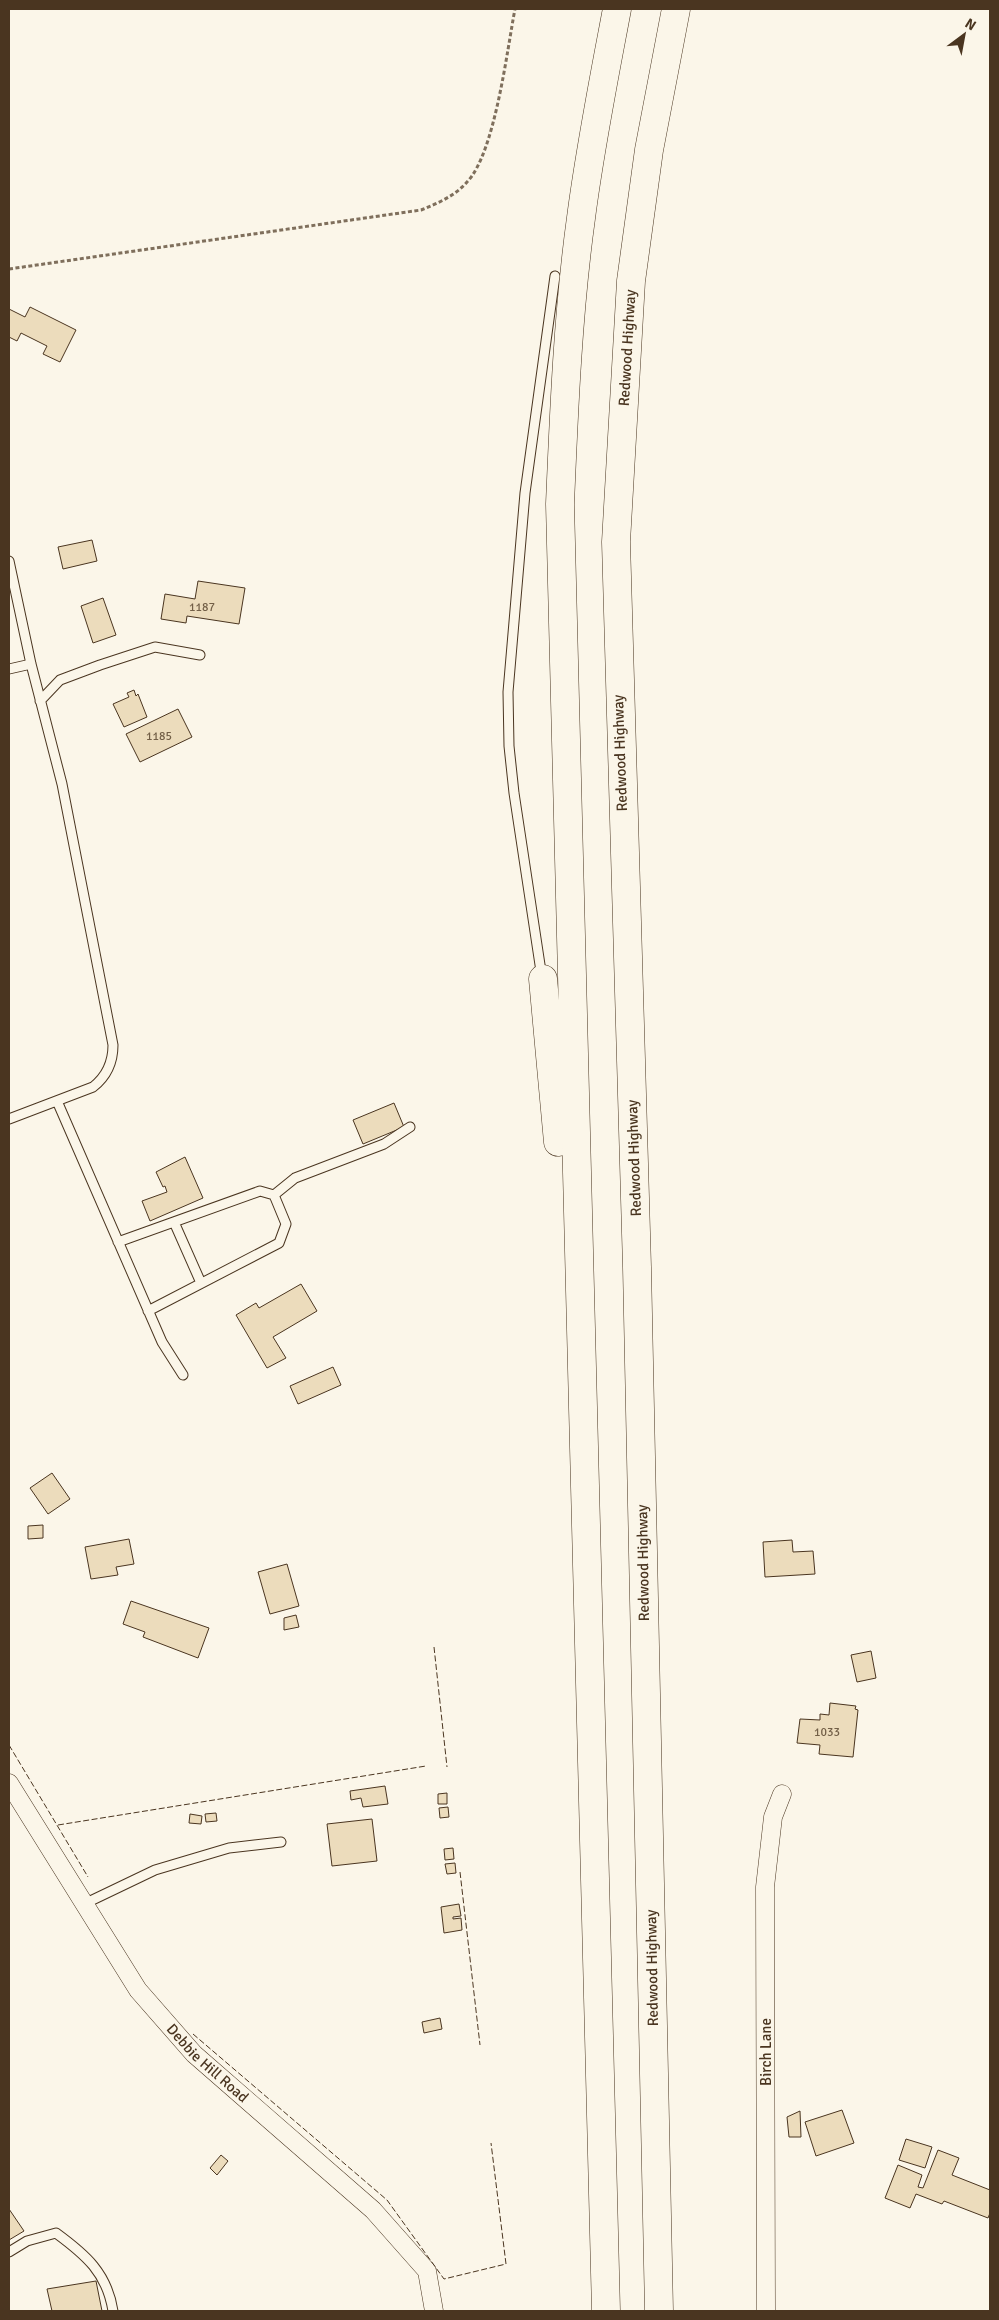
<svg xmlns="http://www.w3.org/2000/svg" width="999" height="2320" viewBox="0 0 999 2320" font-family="Signika,sans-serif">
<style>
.building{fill:#ecdcbc;stroke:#4a3520}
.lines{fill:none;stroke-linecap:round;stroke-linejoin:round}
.lane-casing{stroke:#4a3520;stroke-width:11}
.street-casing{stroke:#4a3520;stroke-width:19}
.highway-casing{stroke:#4a3520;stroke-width:29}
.path{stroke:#7f6f5c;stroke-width:3;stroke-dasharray:4 2.5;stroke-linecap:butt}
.lane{stroke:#fbf6e9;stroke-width:9}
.street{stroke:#fbf6e9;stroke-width:18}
.highway{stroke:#fbf6e9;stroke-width:28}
.fence{stroke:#4a3520;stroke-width:1;stroke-dasharray:6 2.5;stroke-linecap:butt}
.labels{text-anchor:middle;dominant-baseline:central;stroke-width:4;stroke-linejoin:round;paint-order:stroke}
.number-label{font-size:12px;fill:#725f47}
.street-label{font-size:15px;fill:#4a3520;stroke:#fbf6e9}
</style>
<rect width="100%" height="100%" fill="#fbf6e9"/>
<path class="building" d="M 30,307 L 76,330 L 60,362 L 43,354 L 47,346 L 21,333 L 17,341 L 9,337 L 9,309 L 25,317 Z
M 92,540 L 97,561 L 63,569 L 58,547 Z
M 198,581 L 245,588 L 239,624 L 187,616 L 186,623 L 161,619 L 165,594 L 195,599 Z
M 103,598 L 116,635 L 93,643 L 81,606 Z
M 134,690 L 136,696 L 138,694 L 147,717 L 124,727 L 113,704 L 129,697 L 127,693 Z
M 178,709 L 192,737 L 140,762 L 126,734 Z
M 394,1103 L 404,1127 L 363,1144 L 353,1120 Z
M 185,1157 L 203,1198 L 150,1221 L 142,1201 L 167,1192 L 165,1186 L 163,1187 L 156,1172 Z
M 301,1284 L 317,1311 L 273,1337 L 286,1358 L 267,1368 L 236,1315 L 256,1303 L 259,1308 Z
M 333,1367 L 341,1385 L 298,1404 L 290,1386 Z
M 52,1473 L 70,1499 L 48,1514 L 30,1488 Z
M 43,1525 L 43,1538 L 28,1539 L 28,1526 Z
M 129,1539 L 134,1564 L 116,1567 L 118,1575 L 91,1579 L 85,1547 Z
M 792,1540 L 793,1552 L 813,1551 L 815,1574 L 765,1577 L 763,1542 Z
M 287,1564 L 299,1606 L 270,1614 L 258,1572 Z
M 131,1601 L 209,1628 L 198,1658 L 143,1637 L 145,1632 L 123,1624 Z
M 296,1615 L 299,1627 L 284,1630 L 284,1618 Z
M 871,1651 L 876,1678 L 857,1682 L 851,1655 Z
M 830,1703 L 856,1706 L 855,1709 L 858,1710 L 853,1757 L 819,1754 L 820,1745 L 797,1743 L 800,1719 L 820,1720 L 820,1714 L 829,1715 Z
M 385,1786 L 388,1804 L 363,1807 L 361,1798 L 351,1800 L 350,1791 Z
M 447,1793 L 447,1804 L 438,1804 L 438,1794 Z
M 448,1807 L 449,1817 L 440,1818 L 439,1808 Z
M 216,1813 L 217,1821 L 206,1822 L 205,1814 Z
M 190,1814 L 202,1816 L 201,1824 L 189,1823 Z
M 372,1819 L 377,1861 L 332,1866 L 327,1824 Z
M 453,1848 L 454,1859 L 445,1860 L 444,1849 Z
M 455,1863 L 456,1873 L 447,1874 L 445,1864 Z
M 459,1904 L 461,1916 L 453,1917 L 453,1919 L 461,1918 L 462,1930 L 444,1933 L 441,1907 Z
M 440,2018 L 442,2029 L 424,2033 L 422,2022 Z
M 842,2110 L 854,2143 L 816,2156 L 805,2122 Z
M 800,2111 L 801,2137 L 789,2137 L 787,2117 Z
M 906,2139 L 932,2147 L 925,2168 L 899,2160 Z
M 938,2150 L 959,2158 L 952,2175 L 990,2190 L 990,2213 L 988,2218 L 944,2201 L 942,2204 L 916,2194 L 910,2208 L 885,2198 L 898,2165 L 922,2175 L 918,2187 L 923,2188 Z
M 221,2155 L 228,2161 L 217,2175 L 210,2168 Z
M 9,2209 L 24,2231 L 9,2240 Z
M 96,2281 L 102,2311 L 52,2311 L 47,2289 Z"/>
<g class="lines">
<defs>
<path id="lane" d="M 9,561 L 31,664 L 62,784 L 113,1045 C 113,1063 107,1076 93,1087 L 9,1119
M 9,669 L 31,664
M 40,701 L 60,680 L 100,665 L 155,647 L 200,655
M 542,978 L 514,793 L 509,746 L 508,692 L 525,493 L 555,276
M 57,1101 L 162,1342 L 183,1375
M 274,1195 L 295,1178 L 384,1144 L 410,1127
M 174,1222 L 201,1283
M 118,1242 L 260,1191 L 274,1195 L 286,1224 L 279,1243 L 148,1311
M 84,1904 L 155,1870 L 229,1848 L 281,1842
M 9,2252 L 27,2241 L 56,2233 C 86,2255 107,2273 113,2311"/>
<g id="street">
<path id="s1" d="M 9,1783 L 138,1990 L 194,2054 L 373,2210 L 427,2271 L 434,2311"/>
<path d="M 766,2311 L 765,1887 L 773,1817 L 782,1794"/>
</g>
<g id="highway">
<path d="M 543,979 L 558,1142"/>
<path d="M 606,2311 L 560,504 C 564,409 568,312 581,218 C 590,148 604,78 617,9"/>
<path id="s2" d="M 659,2311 L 637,1267 L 616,542 L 631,281 L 649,150 L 676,9"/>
</g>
</defs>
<use href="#lane" class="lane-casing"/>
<use href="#street" class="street-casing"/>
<use href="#highway" class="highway-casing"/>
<path class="path" d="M 9,269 L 421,210 C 438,203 455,196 467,182 C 495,153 507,50 515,9"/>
<use href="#lane" class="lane"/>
<use href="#street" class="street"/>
<use href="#highway" class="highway"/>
<path class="fence" d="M 434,1647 L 447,1767
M 9,1745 L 88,1877
M 58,1825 L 426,1766
M 460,1872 L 480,2045
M 193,2034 L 387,2200 L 444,2279 L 506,2264 L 491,2143"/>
</g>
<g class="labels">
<g class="number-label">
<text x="202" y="607">1187</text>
<text x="159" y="736">1185</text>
<text x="827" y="1732">1033</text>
</g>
<g class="street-label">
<text stroke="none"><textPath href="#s2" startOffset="1964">Redwood Highway</textPath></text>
<text transform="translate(620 753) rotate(-92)">Redwood Highway</text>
<text transform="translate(634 1158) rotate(-92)">Redwood Highway</text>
<text transform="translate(643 1563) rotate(-91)">Redwood Highway</text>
<text transform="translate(652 1968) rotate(-91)">Redwood Highway</text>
<text transform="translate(766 2052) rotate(-90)">Birch Lane</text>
<text stroke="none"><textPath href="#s1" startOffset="345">Debbie Hill Road</textPath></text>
</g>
</g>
<rect width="999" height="2320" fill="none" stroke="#4a3520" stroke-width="20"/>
<g transform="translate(964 35) rotate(32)" stroke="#fbf6e9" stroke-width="4" paint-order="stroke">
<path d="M0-4L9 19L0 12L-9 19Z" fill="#4a3520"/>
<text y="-8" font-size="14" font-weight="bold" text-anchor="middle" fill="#4a3520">N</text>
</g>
</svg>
